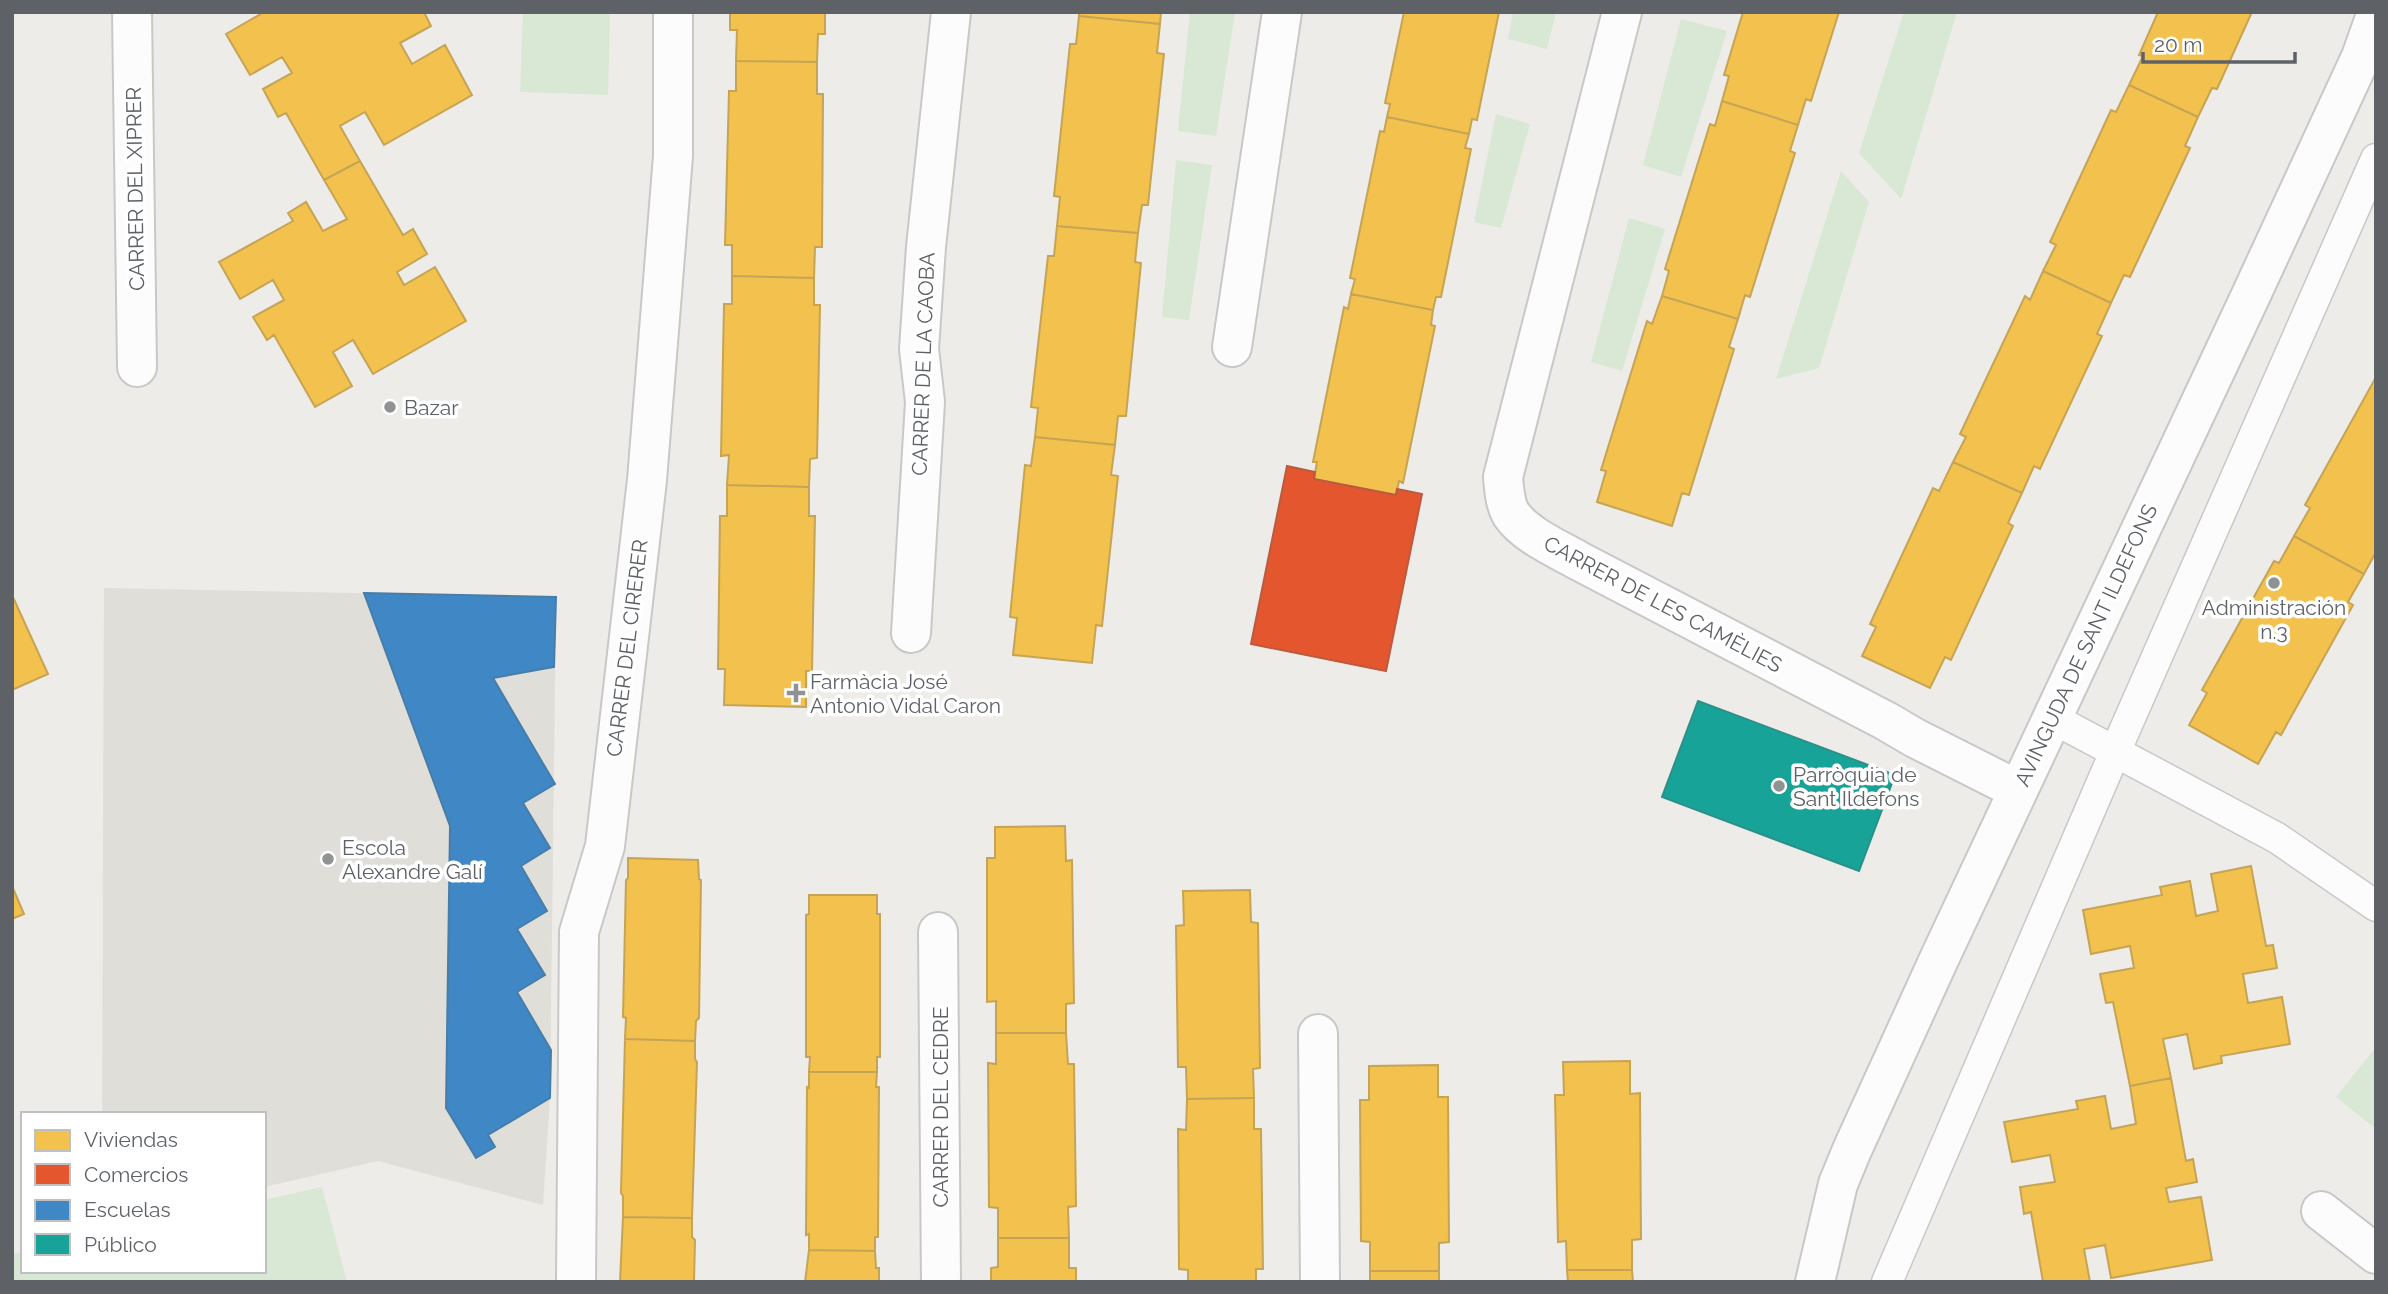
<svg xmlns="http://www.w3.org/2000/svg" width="2388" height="1294" viewBox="0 0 2388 1294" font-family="Raleway,sans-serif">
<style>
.education{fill:#e0ded9}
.green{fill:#d8e8d5}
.homes{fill:#f2c14e;stroke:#c6a455;stroke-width:2}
.shops{fill:#e4572e;stroke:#bc5a3f;stroke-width:2}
.schools{fill:#3f88c5;stroke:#487da8;stroke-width:2}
.public{fill:#17a398;stroke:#2c9089;stroke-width:2}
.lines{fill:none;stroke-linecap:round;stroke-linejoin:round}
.pedestrian-casing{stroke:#c8c8c8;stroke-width:33}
.minor-casing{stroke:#c8c8c8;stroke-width:42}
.pedestrian{stroke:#fcfcfc;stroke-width:30}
.minor{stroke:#fcfcfc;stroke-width:38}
.poi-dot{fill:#909294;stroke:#fff;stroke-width:2.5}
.labels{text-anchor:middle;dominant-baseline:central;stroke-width:7;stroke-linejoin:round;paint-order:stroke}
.street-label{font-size:21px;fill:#5e6266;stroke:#fff}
.poi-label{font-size:21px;fill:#5e6266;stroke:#fff;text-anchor:start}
</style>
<rect width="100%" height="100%" fill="#edece9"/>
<path class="education" d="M 104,588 L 556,597 L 550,1098 L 543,1205 L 378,1161 L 264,1187 L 264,1114 L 102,1114 Z"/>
<path class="green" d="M 523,12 L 610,12 L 608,95 L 520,92 Z
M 1190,12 L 1235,12 L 1216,136 L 1178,131 Z
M 1513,12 L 1556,12 L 1547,49 L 1508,39 Z
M 1904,12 L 1957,12 L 1901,199 L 1859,153 Z
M 1681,19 L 1727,31 L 1681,177 L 1643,165 Z
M 1496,114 L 1530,124 L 1501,228 L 1474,222 Z
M 1176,160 L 1212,165 L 1189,320 L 1162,317 Z
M 1841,171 L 1869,202 L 1819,368 L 1776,379 Z
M 1629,218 L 1665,229 L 1622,371 L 1591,362 Z
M 2376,1047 L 2376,1129 L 2336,1097 Z
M 322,1187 L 347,1282 L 12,1282 L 12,1254 L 23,1252 L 23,1271 L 264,1271 L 264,1200 Z"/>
<path class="homes" d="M 264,12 L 424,12 L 431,26 L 400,43 L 412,64 L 445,45 L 472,95 L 384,145 L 365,112 L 340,126 L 360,161 L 324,180 L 286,113 L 278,117 L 263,89 L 292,73 L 282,57 L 250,75 L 226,34 Z
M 730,12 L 825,12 L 825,34 L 818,34 L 817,62 L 736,61 L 737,30 L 730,30 Z
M 1079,12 L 1161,12 L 1160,24 L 1079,16 Z
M 1404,12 L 1499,12 L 1477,120 L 1472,119 L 1469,134 L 1387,117 L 1390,104 L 1385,103 Z
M 1743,12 L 1839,12 L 1811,101 L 1806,99 L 1798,125 L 1722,101 L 1729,76 L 1724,75 Z
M 2158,12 L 2252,12 L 2217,89 L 2212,88 L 2198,117 L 2129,85 L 2143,56 L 2139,55 Z
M 1079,16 L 1160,24 L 1157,53 L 1164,54 L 1148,205 L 1142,205 L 1138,233 L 1057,226 L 1060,197 L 1054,196 L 1070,44 L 1076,44 Z
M 736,61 L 817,62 L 817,94 L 823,94 L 822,247 L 815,247 L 814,278 L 732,276 L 732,245 L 725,245 L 729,91 L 736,91 Z
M 2129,85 L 2198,117 L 2185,146 L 2190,148 L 2130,277 L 2124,275 L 2111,303 L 2043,271 L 2056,245 L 2050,242 L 2111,110 L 2116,112 Z
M 1722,101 L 1798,125 L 1790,151 L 1795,153 L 1750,297 L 1745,295 L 1738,319 L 1662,296 L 1669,271 L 1665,269 L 1710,124 L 1715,126 Z
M 1387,117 L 1469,134 L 1465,148 L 1471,149 L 1441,297 L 1436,297 L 1433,310 L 1351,294 L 1355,279 L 1350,278 L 1380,131 L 1384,132 Z
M 360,161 L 403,235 L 413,229 L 427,254 L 397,272 L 404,285 L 435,267 L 466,321 L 373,374 L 353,340 L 333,352 L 352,386 L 315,407 L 274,335 L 267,340 L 253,317 L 284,300 L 273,280 L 240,299 L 219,262 L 293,221 L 288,213 L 306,202 L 323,231 L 347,219 L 324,180 Z
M 1057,226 L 1138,233 L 1135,262 L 1141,263 L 1126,416 L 1118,416 L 1115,445 L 1035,437 L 1038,408 L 1031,407 L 1048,256 L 1054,256 Z
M 2043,271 L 2111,303 L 2097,334 L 2102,336 L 2040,469 L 2034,466 L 2022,493 L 1953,462 L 1966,437 L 1960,434 L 2025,296 L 2030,300 Z
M 732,276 L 814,278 L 814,305 L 820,305 L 817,458 L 810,459 L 809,487 L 727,485 L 729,455 L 721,456 L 724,304 L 732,304 Z
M 1351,294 L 1433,310 L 1431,325 L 1435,326 L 1403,483 L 1399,481 L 1396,495 L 1314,479 L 1317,462 L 1313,462 L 1344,307 L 1348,309 Z
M 1662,296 L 1738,319 L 1729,347 L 1734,349 L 1689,495 L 1682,493 L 1672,526 L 1597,502 L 1606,471 L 1601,470 L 1647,321 L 1652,324 Z
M 2376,377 L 2376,552 L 2364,574 L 2294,536 L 2310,508 L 2305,505 Z
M 1035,437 L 1115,445 L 1111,475 L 1118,476 L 1102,626 L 1096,625 L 1092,663 L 1013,655 L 1017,618 L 1010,617 L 1025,465 L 1031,466 Z
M 1953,462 L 2022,493 L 2008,523 L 2013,526 L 1951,660 L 1945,657 L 1930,688 L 1862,656 L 1876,627 L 1870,624 L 1933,488 L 1939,491 Z
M 727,485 L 809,487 L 809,516 L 815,516 L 812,671 L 806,671 L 806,707 L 724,705 L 725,669 L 718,669 L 720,516 L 727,516 Z
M 2294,536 L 2364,574 L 2348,602 L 2353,605 L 2281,735 L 2276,732 L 2258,764 L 2189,725 L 2207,693 L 2202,690 L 2274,561 L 2279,563 Z
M 12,595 L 48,674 L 12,690 Z
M 1065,826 L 1066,861 L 1072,860 L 1074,1003 L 1066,1004 L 1066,1033 L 996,1033 L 996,1001 L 987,1002 L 987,858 L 995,858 L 995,827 Z
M 628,858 L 698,860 L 699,879 L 701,880 L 699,1018 L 696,1021 L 695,1041 L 625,1039 L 626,1018 L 623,1017 L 626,880 L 628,878 Z
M 2251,866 L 2266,946 L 2273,945 L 2277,968 L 2243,974 L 2248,1003 L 2282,997 L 2290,1044 L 2221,1056 L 2222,1063 L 2194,1069 L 2187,1034 L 2163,1039 L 2171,1078 L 2130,1086 L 2113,1002 L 2106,1003 L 2100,974 L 2134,968 L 2130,946 L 2091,954 L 2083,910 L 2162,895 L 2160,887 L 2190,881 L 2196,916 L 2218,911 L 2211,874 Z
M 12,886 L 24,914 L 12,919 Z
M 1250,890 L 1251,922 L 1258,923 L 1260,1068 L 1253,1069 L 1254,1098 L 1187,1099 L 1186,1067 L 1178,1067 L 1176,926 L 1184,925 L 1183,891 Z
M 809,895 L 877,895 L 877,914 L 880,914 L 880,1057 L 877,1057 L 877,1072 L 809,1072 L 810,1057 L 806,1057 L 806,915 L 809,914 Z
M 996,1033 L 1066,1033 L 1068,1064 L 1074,1064 L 1076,1206 L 1068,1207 L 1069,1238 L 998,1238 L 998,1208 L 989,1207 L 988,1063 L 996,1064 Z
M 625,1039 L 695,1041 L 695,1059 L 697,1062 L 692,1218 L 623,1217 L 623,1196 L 621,1193 Z
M 1630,1061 L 1630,1094 L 1640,1093 L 1641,1239 L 1632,1240 L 1632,1270 L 1567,1270 L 1566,1241 L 1558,1242 L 1555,1095 L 1564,1095 L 1563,1062 Z
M 1438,1065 L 1438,1097 L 1448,1097 L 1449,1242 L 1439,1243 L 1439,1271 L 1370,1271 L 1370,1242 L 1361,1241 L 1360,1100 L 1369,1100 L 1369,1066 Z
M 809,1072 L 877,1072 L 876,1087 L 879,1087 L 878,1237 L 875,1237 L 875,1251 L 809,1250 L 809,1234 L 806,1235 L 807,1087 L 809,1088 Z
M 2171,1078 L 2186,1161 L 2193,1159 L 2197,1182 L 2166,1188 L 2169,1202 L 2201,1197 L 2212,1260 L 2111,1278 L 2105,1245 L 2084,1249 L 2090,1282 L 2043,1282 L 2031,1212 L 2024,1214 L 2020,1187 L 2055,1182 L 2050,1155 L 2012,1162 L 2004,1122 L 2078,1109 L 2076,1101 L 2105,1096 L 2111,1129 L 2136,1124 L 2130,1086 Z
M 1254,1098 L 1254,1129 L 1261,1129 L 1263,1269 L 1256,1269 L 1256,1282 L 1188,1282 L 1188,1270 L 1179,1269 L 1178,1129 L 1186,1130 L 1187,1099 Z
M 623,1217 L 692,1218 L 692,1237 L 695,1240 L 694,1282 L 620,1282 Z
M 998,1238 L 1069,1238 L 1069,1268 L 1076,1268 L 1076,1282 L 991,1282 L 991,1268 L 998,1267 Z
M 809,1250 L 875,1251 L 876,1268 L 879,1268 L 879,1282 L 805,1282 Z
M 1567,1270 L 1632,1270 L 1633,1282 L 1568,1282 Z
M 1370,1271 L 1439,1271 L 1439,1282 L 1370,1282 Z"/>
<path class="shops" d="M 1287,466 L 1315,472 L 1314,479 L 1396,495 L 1397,489 L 1422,494 L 1386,671 L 1251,644 Z"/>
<path class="schools" d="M 364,593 L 556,597 L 554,667 L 493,678 L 555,784 L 523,803 L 550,848 L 521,866 L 547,911 L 517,929 L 545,975 L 517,992 L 551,1050 L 550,1098 L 488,1135 L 495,1147 L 476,1158 L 446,1108 L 450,826 Z"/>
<path class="public" d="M 1698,701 L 1895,775 L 1859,871 L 1662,797 Z"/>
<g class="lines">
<defs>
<path id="pedestrian" d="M 2052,718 L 2277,838 L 2376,906
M 1887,1282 L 2115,752 L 2376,159"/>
<path id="minor" d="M 132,12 L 137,367
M 1622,12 L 1503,477 C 1504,489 1505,504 1511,514 C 1525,535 1558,549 1579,561 L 1886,721 L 1915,738 L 2018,790
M 1232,347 L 1282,12
M 911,633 L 925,402 L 919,349 L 926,247 L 951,12
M 938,932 L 941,1282
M 1318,1034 L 1320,1282
M 2321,1211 L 2376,1254
M 576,1282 L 579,932 L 605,846 L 647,480 L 673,156 L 673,12
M 1815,1282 L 1838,1184 L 1852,1150 L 1940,957 L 2251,295 L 2361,57 L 2376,15"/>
</defs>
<use href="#pedestrian" class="pedestrian-casing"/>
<use href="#minor" class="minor-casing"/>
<use href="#pedestrian" class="pedestrian"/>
<use href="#minor" class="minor"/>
</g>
<g class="poi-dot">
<circle cx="390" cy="407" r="7"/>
<circle cx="2274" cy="583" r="7"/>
<path d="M792.5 682.5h7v7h7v7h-7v7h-7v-7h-7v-7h7z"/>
<circle cx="1779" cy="786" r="7"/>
<circle cx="328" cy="859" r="7"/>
</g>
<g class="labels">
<g class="street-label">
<text transform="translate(135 189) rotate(-91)">CARRER DEL XIPRER</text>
<text transform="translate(923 364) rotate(-88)">CARRER DE LA CAOBA</text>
<text transform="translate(1663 604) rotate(28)">CARRER DE LES CAMÈLIES</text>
<text transform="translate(2086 645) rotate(-65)">AVINGUDA DE SANT ILDEFONS</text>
<text transform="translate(627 648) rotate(-83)">CARRER DEL CIRERER</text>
<text transform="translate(940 1107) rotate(-90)">CARRER DEL CEDRE</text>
</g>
<g class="poi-label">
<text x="404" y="407">Bazar</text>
<text x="2274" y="607" text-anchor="middle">Administración<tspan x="2274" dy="24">n.3</tspan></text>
<text x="810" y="681">Farmàcia José<tspan x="810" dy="24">Antonio Vidal Caron</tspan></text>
<text x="1793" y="774">Parròquia de<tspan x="1793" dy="24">Sant Ildefons</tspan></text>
<text x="342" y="847">Escola<tspan x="342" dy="24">Alexandre Galí</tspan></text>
</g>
</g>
<rect width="2388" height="1294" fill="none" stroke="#5e6266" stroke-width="28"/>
<rect x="21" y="1112" width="245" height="161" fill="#ffffff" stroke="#bfc0c2" stroke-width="2"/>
<rect x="35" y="1130" width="35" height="21" fill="#f2c14e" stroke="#bfc0c2" stroke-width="2"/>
<text x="84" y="1147" font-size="21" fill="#5e6266">Viviendas</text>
<rect x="35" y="1164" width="35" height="21" fill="#e4572e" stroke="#bfc0c2" stroke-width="2"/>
<text x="84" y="1182" font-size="21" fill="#5e6266">Comercios</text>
<rect x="35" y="1200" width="35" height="21" fill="#3f88c5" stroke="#bfc0c2" stroke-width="2"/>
<text x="84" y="1217" font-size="21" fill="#5e6266">Escuelas</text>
<rect x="35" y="1234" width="35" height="21" fill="#17a398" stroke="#bfc0c2" stroke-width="2"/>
<text x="84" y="1252" font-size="21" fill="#5e6266">Público</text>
<path d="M2143 52v10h152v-10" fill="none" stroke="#5e6266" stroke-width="3.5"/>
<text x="2154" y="52" font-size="21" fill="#5e6266" stroke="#ffffff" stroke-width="5" paint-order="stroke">20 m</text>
</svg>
